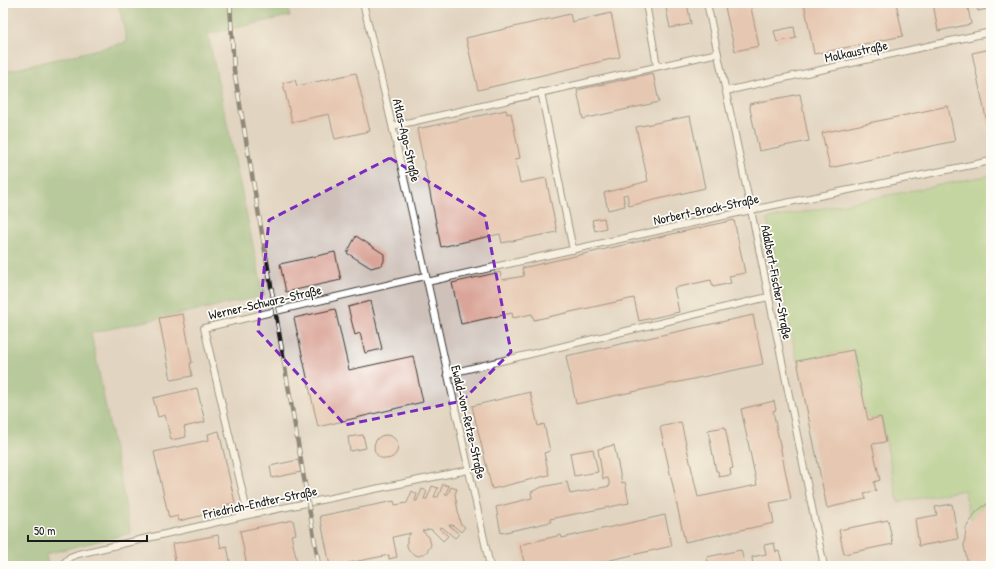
<svg xmlns="http://www.w3.org/2000/svg" width="994" height="569" viewBox="0 0 994 569" font-family="'Patrick Hand',sans-serif">
<style>
.industrial{fill:#cec1ba}
.green{fill:#8fc375;stroke:#567048}
.forest{fill:#73a966;stroke:#486241}
.building{fill:#daa498}
.lines{fill:none;stroke-linecap:round;stroke-linejoin:round}
.service-casing{stroke:#3c3a36;stroke-width:8}
.service{stroke:#fff;stroke-width:6}
.rail-casing{stroke:#1c1c1c;stroke-width:4.5}
.rail{stroke:#fdfcf7;stroke-width:3;stroke-dasharray:9;stroke-linecap:butt}
.marked{fill:none;stroke:#7b2cbf;stroke-width:3;stroke-dasharray:8 5;stroke-linejoin:round}
.labels{text-anchor:middle;dominant-baseline:central;stroke-width:3.5;stroke-linejoin:round;paint-order:stroke}
.street-label{font-size:13px;fill:#1c1c1c;stroke:#fdfcf7}
</style>
<rect width="100%" height="100%" fill="#fdfcf7"/>
<filter id="ink" filterUnits="userSpaceOnUse"><feTurbulence type="fractalNoise" baseFrequency=".025" numOctaves="2"/><feDisplacementMap in="SourceGraphic" scale="8" xChannelSelector="R" yChannelSelector="G"/><feConvolveMatrix kernelMatrix="1 2 1 2 8 2 1 2 1" color-interpolation-filters="sRGB"/></filter>
<filter id="wash" filterUnits="userSpaceOnUse"><feTurbulence type="fractalNoise" baseFrequency=".012" numOctaves="4" result="noise"/><feDisplacementMap in="SourceGraphic" scale="16" xChannelSelector="R" yChannelSelector="G"/><feGaussianBlur stdDeviation="0.9" result="paint"/><feColorMatrix in="noise" values="0 0 0 0 0 0 0 0 0 0 0 0 0 0 0 0 0 1.4 0 .05"/><feComposite in="paint" operator="in"/></filter>
<g filter="url(#wash)">
<rect width="100%" height="100%" fill="#f1e3c7"/>
<path class="industrial" d="M 3,3 L 118,3 L 127,42 L 3,72 Z
M 204,3 L 991,3 L 991,566 L 48,566 L 45,554 L 131,533 L 91,333 L 264,296 L 208,34 Z"/>
<path class="green" d="M 991,175 L 991,501 L 983,505 L 971,519 L 964,490 L 898,502 L 881,417 L 868,420 L 853,350 L 797,361 L 767,219 Z"/>
<path class="forest" d="M 118,3 L 287,3 L 290,16 L 208,34 L 264,296 L 91,333 L 131,533 L 46,554 L 48,566 L 3,566 L 3,72 L 127,42 Z"/>
<g id="blocks">
<path class="building" d="M 665,3 L 687,3 L 691,24 L 670,28 Z
M 724,3 L 750,3 L 759,46 L 735,51 Z
M 804,3 L 896,3 L 903,36 L 814,54 Z
M 933,3 L 967,3 L 971,24 L 938,31 Z
M 976,3 L 991,3 L 991,8 L 978,11 Z
M 611,13 L 620,57 L 478,90 L 466,38 L 570,14 L 572,22 Z
M 794,27 L 796,38 L 777,42 L 774,31 Z
M 991,49 L 991,132 L 989,132 L 972,53 Z
M 356,73 L 370,131 L 335,139 L 329,114 L 292,122 L 283,83 L 295,80 L 297,86 Z
M 653,73 L 659,102 L 583,119 L 577,90 Z
M 800,94 L 809,141 L 759,151 L 749,104 Z
M 948,106 L 955,141 L 830,168 L 822,133 Z
M 506,110 L 507,114 L 511,113 L 520,158 L 515,159 L 520,183 L 546,178 L 557,232 L 502,243 L 500,234 L 441,247 L 417,129 Z
M 690,116 L 705,188 L 629,206 L 627,194 L 623,195 L 625,206 L 608,210 L 604,193 L 648,181 L 636,127 Z
M 604,218 L 606,228 L 595,231 L 592,220 Z
M 734,220 L 745,273 L 729,276 L 731,283 L 713,287 L 711,280 L 674,288 L 679,312 L 639,321 L 634,298 L 534,320 L 532,314 L 513,318 L 512,313 L 461,324 L 452,283 L 500,272 L 502,280 L 524,276 L 522,268 Z
M 356,236 L 384,254 L 384,261 L 382,265 L 371,268 L 347,253 Z
M 335,252 L 341,280 L 286,292 L 280,264 Z
M 371,301 L 382,349 L 365,353 L 360,333 L 355,335 L 348,307 Z
M 335,309 L 349,370 L 413,356 L 423,402 L 318,427 L 294,318 Z
M 183,314 L 192,363 L 190,363 L 192,376 L 171,380 L 159,318 Z
M 753,315 L 763,364 L 576,404 L 566,356 Z
M 853,350 L 868,420 L 881,417 L 886,442 L 872,444 L 880,480 L 874,482 L 876,491 L 864,493 L 866,499 L 827,508 L 797,361 Z
M 197,388 L 205,422 L 184,427 L 186,437 L 171,440 L 165,415 L 158,417 L 153,398 Z
M 530,392 L 538,426 L 544,424 L 550,451 L 544,453 L 549,475 L 492,489 L 472,406 Z
M 774,401 L 776,410 L 773,411 L 791,499 L 770,503 L 774,523 L 685,542 L 660,427 L 681,422 L 698,497 L 757,485 L 741,409 Z
M 725,427 L 733,468 L 730,469 L 731,475 L 719,477 L 718,471 L 716,471 L 708,430 Z
M 219,431 L 235,503 L 224,505 L 225,510 L 179,521 L 178,516 L 169,518 L 154,452 L 209,440 L 208,434 Z
M 363,435 L 366,448 L 350,451 L 348,437 Z
M374 447a12 12 0 1 1 24 0a12 12 0 1 1-24 0Z
M 614,445 L 622,483 L 625,482 L 629,503 L 550,519 L 551,522 L 501,533 L 496,507 L 532,498 L 531,492 L 542,487 L 567,482 L 570,494 L 610,486 L 608,478 L 603,479 L 598,449 Z
M 593,449 L 598,472 L 574,476 L 570,453 Z
M 298,460 L 301,472 L 272,478 L 270,466 Z
M 443,484 L 449,486 L 445,495 L 448,494 L 451,487 L 457,489 L 455,494 L 460,523 L 465,527 L 461,532 L 453,525 L 449,525 L 459,534 L 455,538 L 442,527 L 439,528 L 448,536 L 443,541 L 431,529 L 422,531 L 429,537 L 431,545 L 427,552 L 419,556 L 413,554 L 409,551 L 407,546 L 407,538 L 411,533 L 393,537 L 397,557 L 389,559 L 389,555 L 348,563 L 349,566 L 330,566 L 320,516 L 394,501 L 395,505 L 407,503 L 412,491 L 417,494 L 415,501 L 417,501 L 422,489 L 427,491 L 424,499 L 427,499 L 432,486 L 438,488 L 434,497 L 438,497 Z
M 991,501 L 991,566 L 970,566 L 967,560 L 964,546 L 966,528 L 977,511 Z
M 952,504 L 958,539 L 919,546 L 915,519 L 937,515 L 935,507 Z
M 665,515 L 672,546 L 584,566 L 525,566 L 520,545 L 561,535 L 562,538 Z
M 293,520 L 296,534 L 291,535 L 298,566 L 247,566 L 240,531 Z
M 888,520 L 893,544 L 844,554 L 839,530 Z
M 218,535 L 221,548 L 227,546 L 231,566 L 176,566 L 172,544 Z
M 774,543 L 776,552 L 779,551 L 783,566 L 753,566 L 752,557 L 766,554 L 764,545 Z
M 741,550 L 745,566 L 709,566 L 707,557 Z"/>
</g>
</g>
<g filter="url(#ink)">
<use href="#blocks" fill-opacity="0" stroke="#3c3a36" stroke-width="1"/>
<g class="lines">
<defs>
<path id="service" d="M 363,3 C 409,190 448,378 490,566
M 646,3 L 657,66
M 707,3 L 751,210 L 824,566
M 726,91 L 991,32
M 541,92 L 573,250
M 393,126 L 718,53
M 427,282 L 751,210 L 991,161
M 447,374 L 768,297
M 248,515 L 204,328 L 425,276
M 61,566 L 70,557 L 78,554 L 248,515 L 468,470"/>
</defs>
<use href="#service" class="service-casing"/>
<use href="#service" class="service"/>
<defs>
<path id="rail" d="M 230,3 L 234,70 L 319,566"/>
</defs>
<use href="#rail" class="rail-casing"/>
<use href="#rail" class="rail"/>
</g>
</g>
<path d="M0 0H994V569H0ZM 390,158 L 485,216 L 511,352 L 462,401 L 345,425 L 258,331 L 269,220 Z" fill="#f1e3c7" fill-opacity=".55" fill-rule="evenodd"/>
<path class="marked" d="M 390,158 L 485,216 L 511,352 L 462,401 L 345,425 L 258,331 L 269,220 Z"/>
<g class="labels">
<g class="street-label">
<text transform="translate(856 51) rotate(-12)">Molkaustraße</text>
<text transform="translate(407 140) rotate(77)">Atlas-Ago-Straße</text>
<text transform="translate(706 209) rotate(-12)">Norbert-Brock-Straße</text>
<text transform="translate(777 282) rotate(79)">Adalbert-Fischer-Straße</text>
<text transform="translate(265 302) rotate(-13)">Werner-Schwarz-Straße</text>
<text transform="translate(469 422) rotate(77)">Ewald-von-Retze-Straße</text>
<text transform="translate(260 502) rotate(-12)">Friedrich-Endter-Straße</text>
</g>
</g>
<rect width="994" height="569" fill="none" stroke="#fdfcf7" stroke-width="16"/>
<path d="M28 535v6h119v-6" fill="none" stroke="#1c1c1c" stroke-width="2"/>
<text x="34" y="535" font-size="12" fill="#1c1c1c" stroke="#fdfcf7" stroke-width="3" paint-order="stroke">50 m</text>
</svg>
